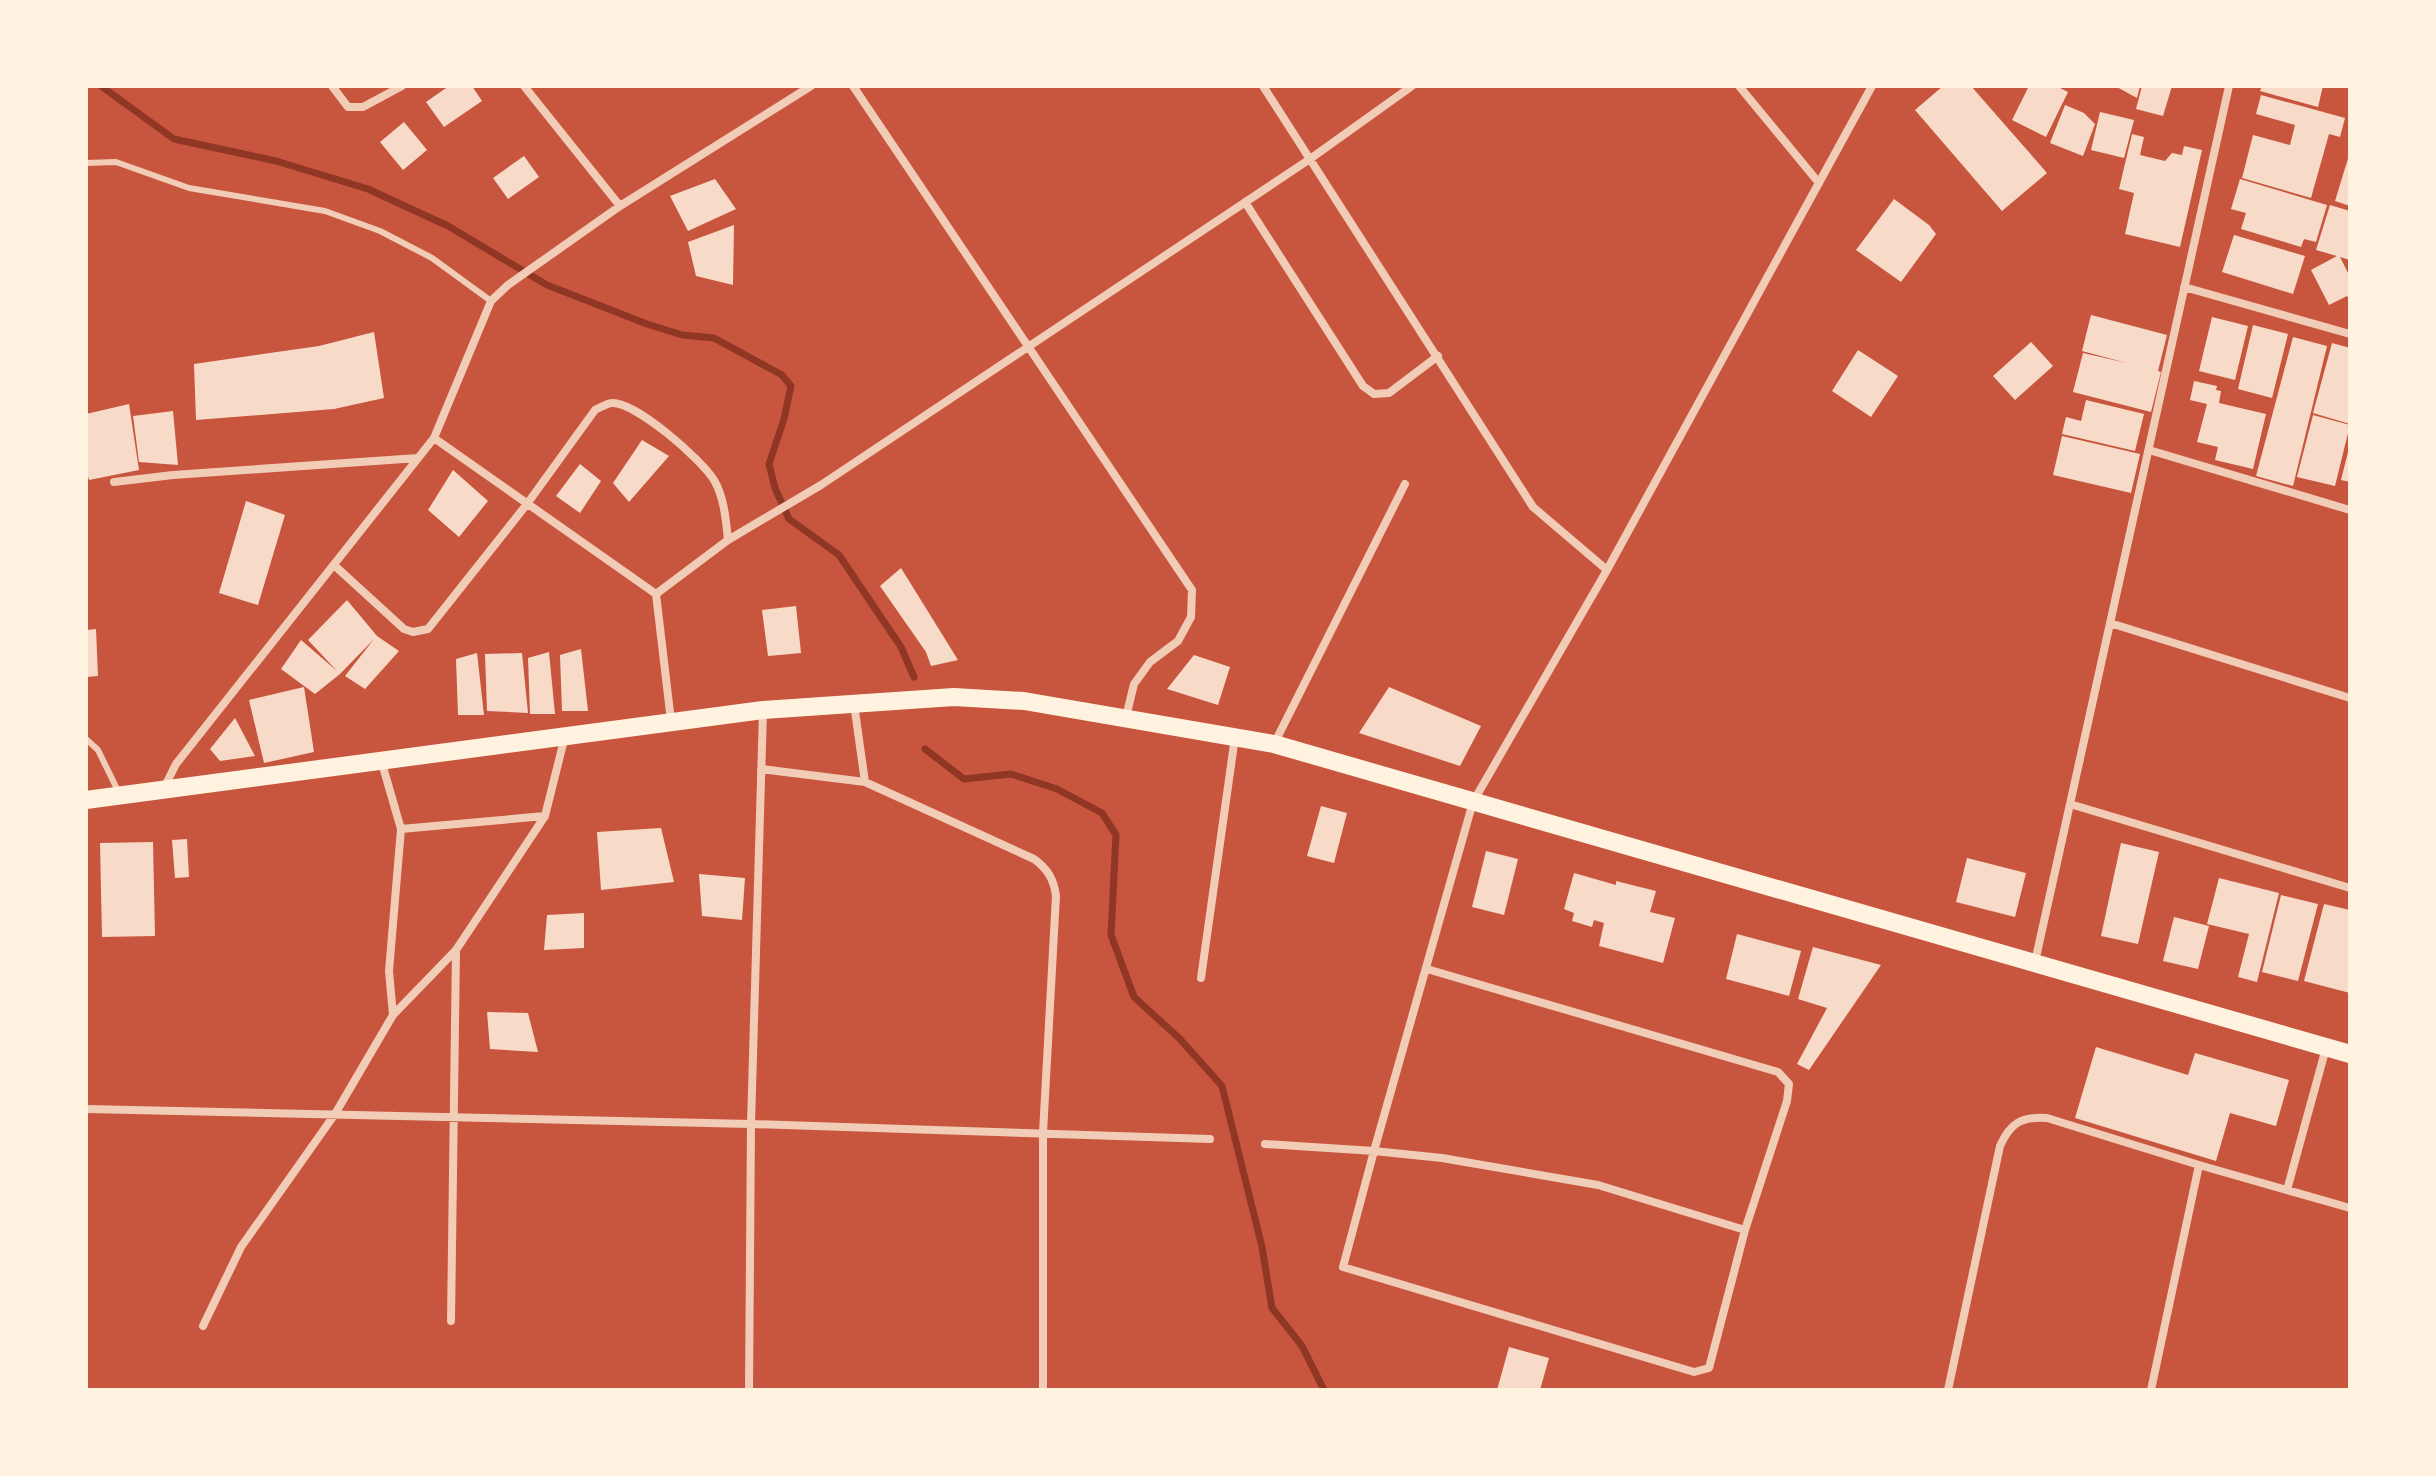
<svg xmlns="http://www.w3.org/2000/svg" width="2436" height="1476" viewBox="0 0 2436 1476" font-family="'Libre Baskerville',serif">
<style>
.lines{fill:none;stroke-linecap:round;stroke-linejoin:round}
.stream{stroke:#8f3625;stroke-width:7}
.building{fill:#f7dbc8}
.service{stroke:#f1ccb7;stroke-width:6}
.minor{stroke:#f1ccb7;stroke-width:8}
.primary{stroke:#fff3e0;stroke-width:18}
</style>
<rect width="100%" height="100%" fill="#c8553d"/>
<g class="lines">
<path class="stream" d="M 101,86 L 174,139 L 276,161 L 368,189 L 448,226 L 547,285 L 647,324 L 682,335 L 714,338 L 782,375 L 791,386 L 784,419 L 769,464 L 775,488 L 789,519 L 839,555 L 901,647 L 914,677
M 925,749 L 964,779 L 1011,774 L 1057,789 L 1102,813 L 1116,835 L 1111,935 L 1134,997 L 1179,1038 L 1222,1086 L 1262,1247 L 1272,1308 L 1302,1346 L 1324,1390"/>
</g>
<path class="building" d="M 449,86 L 472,86 L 482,101 L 444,127 L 426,102 Z
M 1943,86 L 1971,86 L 2047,173 L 2002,211 L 1915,110 Z
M 2029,86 L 2056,86 L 2068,92 L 2046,137 L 2012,120 Z
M 2115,86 L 2140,86 L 2137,98 Z
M 2142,86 L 2172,86 L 2163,116 L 2136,109 Z
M 2262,86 L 2323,86 L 2318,107 L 2260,91 Z
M 2261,95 L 2345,118 L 2340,137 L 2329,134 L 2311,198 L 2242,178 L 2253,135 L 2290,145 L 2295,125 L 2256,114 Z
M 2065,105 L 2084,113 L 2095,124 L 2083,156 L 2050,143 Z
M 2100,112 L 2134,120 L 2124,158 L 2091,150 Z
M 404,122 L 427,150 L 403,170 L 380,142 Z
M 2132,134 L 2144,137 L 2140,155 L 2165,161 L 2172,153 L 2182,155 L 2184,146 L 2202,150 L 2180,247 L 2125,234 L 2134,193 L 2119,189 Z
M 2350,152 L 2350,206 L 2335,201 Z
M 524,156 L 539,177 L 508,199 L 493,178 Z
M 715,179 L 736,209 L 688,231 L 670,196 Z
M 2240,179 L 2327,205 L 2316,242 L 2304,239 L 2301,247 L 2241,229 L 2246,213 L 2231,209 Z
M 1894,199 L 1929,225 L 1936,234 L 1901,282 L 1856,250 Z
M 2330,205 L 2350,211 L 2350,260 L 2340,257 L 2348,273 L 2350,272 L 2350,301 L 2347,296 L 2329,305 L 2311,270 L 2337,256 L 2316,250 Z
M 734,225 L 733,285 L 696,276 L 688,242 Z
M 2234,235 L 2305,256 L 2293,294 L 2222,272 Z
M 2091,315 L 2167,335 L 2158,371 L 2161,372 L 2151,412 L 2073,392 L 2083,353 L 2127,363 L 2082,351 Z
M 2212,317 L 2248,326 L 2235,380 L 2199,371 Z
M 2253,325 L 2288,334 L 2272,398 L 2238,389 Z
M 374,332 L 384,398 L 334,409 L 196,420 L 194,364 L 319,346 Z
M 2293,337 L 2327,346 L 2293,486 L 2256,476 Z
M 2031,342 L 2053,366 L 2015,400 L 1993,376 Z
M 2332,343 L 2350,348 L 2350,424 L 2313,413 Z
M 1858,350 L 1898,376 L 1871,417 L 1832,391 Z
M 2194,381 L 2217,386 L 2216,390 L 2221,391 L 2219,403 L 2266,414 L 2253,469 L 2215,460 L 2218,447 L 2197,442 L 2207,404 L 2190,400 Z
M 2086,400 L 2144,414 L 2135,451 L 2062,434 L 2066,417 L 2081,421 Z
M 129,404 L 139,470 L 89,480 L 86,468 L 86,414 Z
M 173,411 L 178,465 L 139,462 L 133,416 Z
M 2313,415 L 2350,425 L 2335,486 L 2297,477 Z
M 2062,436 L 2140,454 L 2131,493 L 2053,475 Z
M 642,440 L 669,456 L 629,502 L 613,483 Z
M 2349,448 L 2350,449 L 2350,482 L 2341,480 Z
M 580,464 L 601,481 L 580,513 L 556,496 Z
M 453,470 L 488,501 L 459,537 L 428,510 Z
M 246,501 L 285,515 L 258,605 L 219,593 Z
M 901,568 L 958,660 L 931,666 L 926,652 L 880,586 Z
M 347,600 L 377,636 L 399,651 L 365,689 L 345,676 L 374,639 L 340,674 L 315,694 L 281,669 L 301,640 L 337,671 L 308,640 Z
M 796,606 L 801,653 L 768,656 L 762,610 Z
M 96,629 L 98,676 L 86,677 L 86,630 Z
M 581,649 L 588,711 L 562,711 L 560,655 Z
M 549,652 L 555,714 L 530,714 L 528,658 Z
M 477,653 L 484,715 L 458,715 L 456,659 Z
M 522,653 L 528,713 L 487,711 L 485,654 Z
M 1194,655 L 1230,667 L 1218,705 L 1167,689 Z
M 304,687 L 314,752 L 264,763 L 249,700 Z
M 1389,687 L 1481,726 L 1460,766 L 1359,733 Z
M 235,718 L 255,756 L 220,761 L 210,749 Z
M 1321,806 L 1347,813 L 1334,863 L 1307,856 Z
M 661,828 L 674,882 L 601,890 L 597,832 Z
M 187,839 L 189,877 L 175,878 L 172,840 Z
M 153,842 L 155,936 L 102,937 L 100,843 Z
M 2121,843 L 2159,852 L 2138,944 L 2101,936 Z
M 1486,851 L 1518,859 L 1504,915 L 1472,907 Z
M 1967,858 L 2026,873 L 2015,917 L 1956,902 Z
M 1574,873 L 1616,885 L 1616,881 L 1656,891 L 1650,912 L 1675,918 L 1663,963 L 1599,946 L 1604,923 L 1594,920 L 1592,927 L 1572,921 L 1574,913 L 1564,909 Z
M 699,874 L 745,878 L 742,920 L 702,916 Z
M 2219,878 L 2279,893 L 2257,982 L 2238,977 L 2249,934 L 2207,924 Z
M 2281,895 L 2318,904 L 2298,981 L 2262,972 Z
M 2324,904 L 2350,910 L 2350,993 L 2304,981 Z
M 584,913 L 584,948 L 544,950 L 547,915 Z
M 2174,917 L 2209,926 L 2198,969 L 2163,961 Z
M 1737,934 L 1801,951 L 1789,996 L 1726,979 Z
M 1813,947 L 1881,965 L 1809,1070 L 1797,1064 L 1827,1008 L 1798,999 Z
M 487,1012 L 528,1013 L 538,1052 L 490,1049 Z
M 2096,1047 L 2188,1075 L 2195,1053 L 2289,1080 L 2276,1126 L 2230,1113 L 2216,1161 L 2075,1118 Z
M 1509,1347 L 1549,1358 L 1540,1390 L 1497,1390 Z"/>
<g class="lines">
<path class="service" d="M 86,163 L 116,162 L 189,188 L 325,211 L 380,231 L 432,258 L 491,301
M 86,739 L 98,750 L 119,793"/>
<path class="minor" d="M 332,86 L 348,107 L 363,107 L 402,86
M 524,86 L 620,206
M 853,86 L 1192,590 L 1191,617 L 1178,641 L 1150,662 L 1134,684 L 1126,717
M 1263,86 L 1533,507 L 1607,570
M 1739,86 L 1819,183
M 1245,202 L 1363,386 L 1374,394 L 1389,393 L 1438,356
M 2184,287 L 2350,334
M 434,438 L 656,594 L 671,721
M 2149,450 L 2350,510
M 114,482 L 173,475 L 418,458
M 334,565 L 404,629 L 413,632 L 428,629 L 527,504 L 595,410 C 600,408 607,403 612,403 C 636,402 701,459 714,480 C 724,497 726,520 728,540
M 656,594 L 728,540 L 821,485 L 1310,159 L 1412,86
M 2110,623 L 2350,698
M 854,704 L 865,782
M 1274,744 L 1405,484
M 381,760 L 401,829 L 389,971 L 393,1015
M 761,769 L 865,782 L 1034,859 C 1048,869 1054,880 1056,896 L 1043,1133 L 1043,1390
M 164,788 L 176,764 L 434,438 L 491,301 L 508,285 L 620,206 L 811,86
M 2070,804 L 2350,888
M 401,829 L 545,816
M 2035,962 L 2229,86
M 1427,969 L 1778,1072 L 1789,1084 L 1787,1101 L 1745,1230 L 1709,1368 L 1694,1372 L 1343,1267 L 1374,1151 L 1473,802 L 1607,570 L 1872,86
M 1201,978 L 1235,737
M 86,1109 L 751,1124 L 1210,1139
M 1265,1144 L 1374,1151 L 1442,1158 L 1598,1185 L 1745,1230
M 2287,1190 L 2326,1048
M 451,1321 L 456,950
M 203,1326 L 241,1247 L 335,1114 L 393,1015 L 456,950 L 545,816 L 565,736
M 749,1390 L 751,1124 L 763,711
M 1948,1390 L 2000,1146 C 2010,1123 2022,1116 2047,1118 L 2199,1165 L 2350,1208
M 2151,1390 L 2199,1165"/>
<path class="primary" d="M 86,800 L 763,710 L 954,697 L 1024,701 L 1274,744 L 2350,1054"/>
</g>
<rect width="2436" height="1476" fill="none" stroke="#fff3e0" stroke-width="176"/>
</svg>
